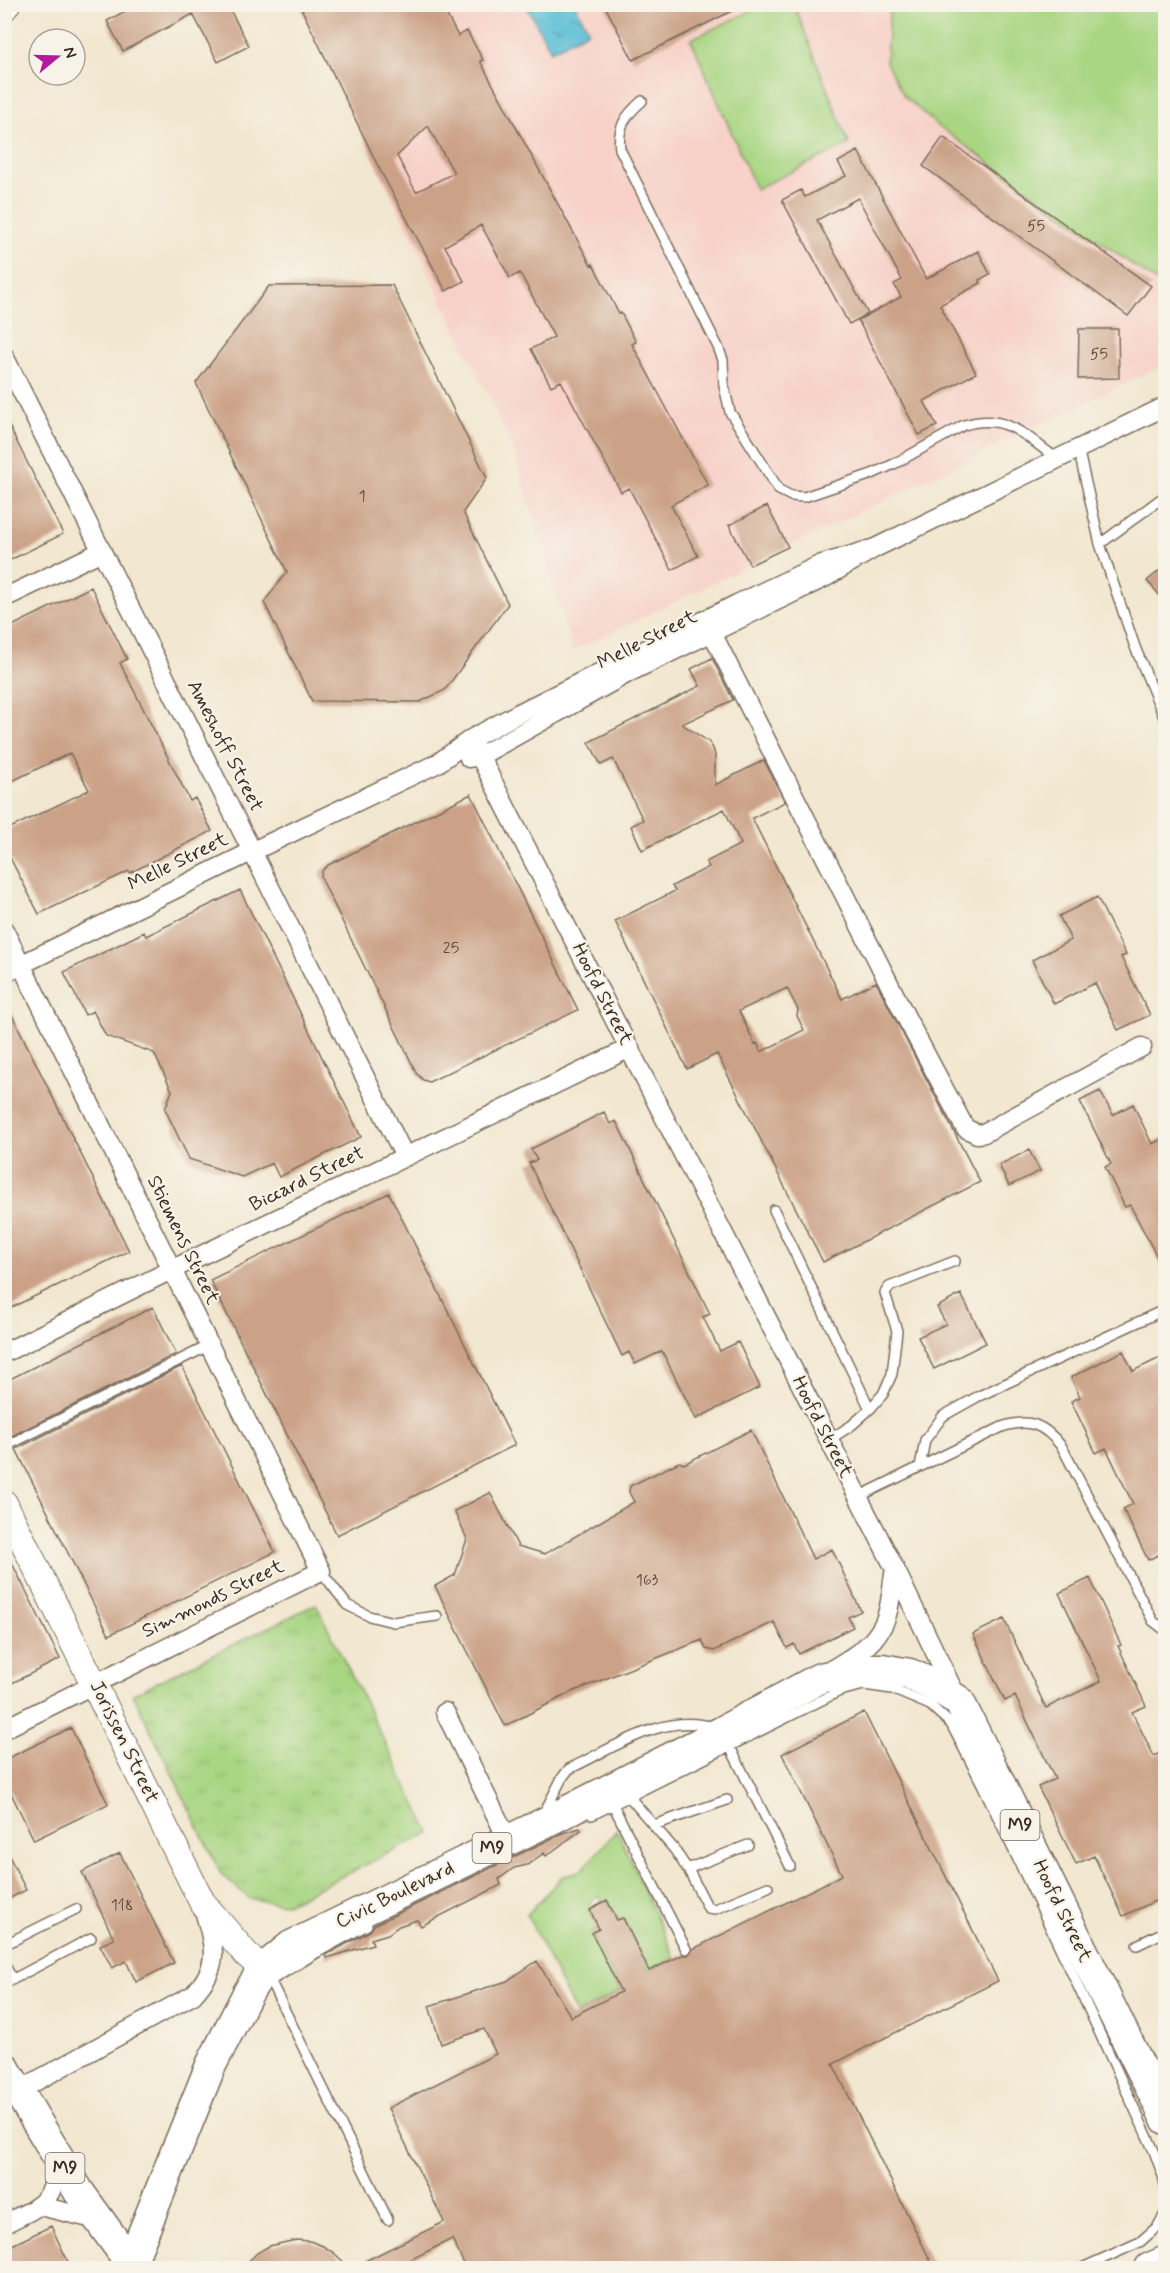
<svg xmlns="http://www.w3.org/2000/svg" width="1170" height="2273" viewBox="0 0 1170 2273" font-family="Mynerve,sans-serif">
<style>
.built{fill:#f7d1c8}
.green{fill:#a9d683;stroke:#728050;stroke-width:1.5}
.park{fill:url(#park-tufts);stroke:#728050;stroke-width:1.5}
.water{fill:url(#water-ripples);stroke:#4a747a;stroke-width:1.5}
.building{fill:#cba287;fill-rule:evenodd}
.lines{fill:none;stroke-linecap:round;stroke-linejoin:round}
.lane-casing{stroke:#7b6c5c;stroke-width:12}
.street-casing{stroke:#7b6c5c;stroke-width:21}
.secondary-casing{stroke:#7b6c5c;stroke-width:28}
.primary-casing{stroke:#7b6c5c;stroke-width:33}
.lane{stroke:#fff;stroke-width:9}
.street{stroke:#fff;stroke-width:18}
.secondary{stroke:#fff;stroke-width:26}
.primary{stroke:#fff;stroke-width:30}
.labels{text-anchor:middle;dominant-baseline:central;stroke-width:4.5;stroke-linejoin:round;paint-order:stroke}
.number-label{font-size:16px;fill:#5f4838}
.shield{fill:#f7f3e8;stroke:#73665b;stroke-width:1.5}
.shield-label{font-size:18px;font-weight:bold;fill:#3b2a1e}
.street-label{font-size:20px;fill:#3b2a1e;stroke:#f7f3e8}
</style>
<defs>
<pattern id="park-tufts" width="24" height="20" patternUnits="userSpaceOnUse" patternTransform="scale(1.5)"><rect width="24" height="20" fill="#a9d683"/><path d="M3 7l-1-3M5 7V3M7 7l1-3M15 17l-1-3M17 17v-4M19 17l1-3" fill="none" stroke="#92b871"/></pattern>
<pattern id="water-ripples" width="26" height="14" patternUnits="userSpaceOnUse" patternTransform="scale(1.5)"><rect width="26" height="14" fill="#58bed6"/><path d="M2 4q2-2 4 0t4 0M15 11q2-2 4 0t4 0" fill="none" stroke="#4a9bad"/></pattern>
</defs>
<rect width="100%" height="100%" fill="#f7f3e8"/>
<filter id="ink" filterUnits="userSpaceOnUse"><feTurbulence type="fractalNoise" baseFrequency=".0167" numOctaves="2"/><feDisplacementMap in="SourceGraphic" scale="12" xChannelSelector="R" yChannelSelector="G"/><feConvolveMatrix kernelMatrix="1 2 1 2 8 2 1 2 1" color-interpolation-filters="sRGB"/></filter>
<filter id="wash" filterUnits="userSpaceOnUse"><feTurbulence type="fractalNoise" baseFrequency=".008" numOctaves="4" result="noise"/><feDisplacementMap in="SourceGraphic" scale="24" xChannelSelector="R" yChannelSelector="G"/><feGaussianBlur stdDeviation="1.35" result="paint"/><feColorMatrix in="noise" values="0 0 0 0 0 0 0 0 0 0 0 0 0 0 0 0 0 1.4 0 .05"/><feComposite in="paint" operator="in"/></filter>
<g filter="url(#wash)">
<rect width="100%" height="100%" fill="#f2e7d0"/>
<path class="built" d="M 299,5 L 1165,5 L 1165,364 L 573,651 L 513,448 Z"/>
<path class="green" d="M 766,4 L 794,5 L 849,144 L 756,189 L 691,39 Z
M 890,4 L 1165,5 L 1165,285 L 1154,280 L 938,126 L 904,96 L 886,62 Z
M 617,1830 L 675,1958 L 649,1971 L 623,1918 L 618,1920 L 608,1900 L 603,1902 L 600,1896 L 590,1901 L 593,1908 L 589,1910 L 598,1929 L 591,1933 L 620,1991 L 576,2014 L 527,1915 L 562,1877 L 582,1870 Z"/>
<path class="park" d="M 316,1604 L 430,1833 L 286,1904 L 250,1899 L 221,1874 L 133,1694 Z"/>
<path class="water" d="M 526,5 L 575,5 L 589,31 L 551,51 Z"/>
<g id="blocks">
<path class="building" d="M 138,4 L 227,4 L 249,46 L 218,62 L 193,14 L 123,51 L 107,21 Z
M 299,4 L 441,4 L 458,36 L 467,31 L 483,60 L 480,61 L 591,265 L 593,264 L 619,314 L 621,313 L 636,342 L 632,344 L 708,485 L 671,505 L 698,556 L 672,570 L 629,488 L 621,492 L 561,381 L 551,386 L 531,349 L 554,337 L 520,273 L 510,278 L 481,225 L 445,246 L 464,281 L 446,291 L 381,172 ZM 428,126 L 454,173 L 416,192 L 397,156 Z
M 604,4 L 746,4 L 633,60 Z
M 943,137 L 1151,286 L 1128,316 L 923,166 Z
M 858,151 L 926,279 L 978,251 L 990,274 L 979,280 L 981,283 L 940,305 L 976,373 L 924,401 L 937,426 L 919,435 L 858,320 L 901,297 L 894,284 L 902,280 L 858,198 L 817,220 L 868,314 L 849,324 L 782,200 L 801,190 L 805,197 L 846,176 L 838,162 Z
M 392,285 L 487,478 L 463,512 L 508,604 L 445,690 L 420,702 L 312,701 L 264,602 L 287,572 L 196,383 L 269,286 Z
M 1079,329 L 1118,329 L 1119,378 L 1078,379 Z
M 4,416 L 63,534 L 4,563 Z
M 767,506 L 788,547 L 750,565 L 729,525 Z
M 1166,565 L 1166,602 L 1147,581 Z
M 91,587 L 127,659 L 120,663 L 190,801 L 195,798 L 212,831 L 130,873 L 129,871 L 39,914 L 4,846 L 4,831 L 89,790 L 70,753 L 4,785 L 4,630 Z
M 712,658 L 733,700 L 682,724 L 709,742 L 713,748 L 715,755 L 715,785 L 764,760 L 785,802 L 752,818 L 842,999 L 876,982 L 980,1182 L 823,1262 L 717,1054 L 687,1069 L 615,921 L 675,891 L 672,886 L 709,867 L 706,862 L 741,844 L 724,809 L 642,850 L 631,826 L 643,820 L 613,759 L 601,765 L 589,742 L 700,686 L 691,669 ZM 787,988 L 798,1010 L 797,1016 L 804,1030 L 761,1052 L 757,1043 L 755,1044 L 739,1011 Z
M 471,794 L 578,1010 L 429,1082 L 423,1080 L 417,1074 L 325,886 L 321,877 L 322,871 L 328,865 Z
M 240,890 L 361,1137 L 279,1177 L 272,1163 L 242,1177 L 189,1159 L 165,1109 L 172,1091 L 154,1053 L 106,1036 L 93,1011 L 85,1015 L 64,972 L 144,932 L 146,936 Z
M 1097,897 L 1126,955 L 1121,957 L 1150,1015 L 1118,1030 L 1095,983 L 1054,1004 L 1032,960 L 1071,940 L 1059,916 Z
M 4,999 L 129,1251 L 4,1311 Z
M 1100,1091 L 1113,1115 L 1133,1104 L 1152,1144 L 1166,1137 L 1166,1274 L 1130,1205 L 1125,1207 L 1105,1167 L 1111,1164 L 1080,1101 Z
M 604,1112 L 610,1124 L 616,1121 L 710,1314 L 703,1317 L 720,1351 L 738,1342 L 760,1387 L 696,1419 L 662,1351 L 635,1364 L 629,1352 L 622,1356 L 529,1163 L 537,1160 L 531,1149 Z
M 1029,1150 L 1040,1171 L 1009,1186 L 999,1165 Z
M 389,1193 L 515,1445 L 337,1535 L 210,1280 Z
M 961,1294 L 986,1343 L 934,1369 L 918,1337 L 946,1324 L 937,1307 Z
M 153,1307 L 176,1354 L 10,1437 L 4,1426 L 4,1382 Z
M 1123,1351 L 1133,1371 L 1166,1355 L 1166,1419 L 1158,1422 L 1166,1437 L 1166,1551 L 1148,1560 L 1123,1509 L 1133,1504 L 1106,1448 L 1096,1453 L 1071,1401 L 1080,1397 L 1071,1377 Z
M 182,1366 L 275,1552 L 109,1635 L 16,1449 Z
M 751,1430 L 813,1559 L 832,1549 L 861,1611 L 848,1617 L 853,1627 L 799,1654 L 794,1644 L 787,1648 L 774,1622 L 714,1651 L 706,1649 L 702,1640 L 572,1692 L 505,1726 L 435,1586 L 455,1575 L 467,1539 L 454,1511 L 490,1493 L 518,1546 L 545,1554 L 634,1502 L 629,1492 L 630,1486 L 679,1462 L 684,1464 Z
M 4,1547 L 60,1659 L 4,1687 Z
M 1090,1578 L 1121,1645 L 1118,1646 L 1146,1706 L 1132,1712 L 1154,1756 L 1166,1750 L 1166,1896 L 1123,1916 L 1094,1856 L 1076,1864 L 1038,1787 L 1055,1779 L 1015,1696 L 1005,1701 L 973,1634 L 1004,1619 L 1046,1708 L 1101,1681 L 1059,1593 Z
M 864,1712 L 998,1981 L 833,2064 L 934,2268 L 466,2268 L 452,2239 L 394,2268 L 351,2268 L 444,2222 L 388,2108 L 496,2054 L 484,2029 L 441,2044 L 429,2006 L 507,1981 L 537,1961 L 571,2017 L 621,1992 L 592,1933 L 599,1929 L 590,1910 L 607,1900 L 617,1920 L 623,1918 L 649,1971 L 682,1955 L 688,1955 L 693,1949 L 842,1875 L 782,1754 Z
M 71,1728 L 108,1804 L 34,1840 L 4,1779 L 4,1760 Z
M 580,1828 L 581,1830 L 546,1856 L 544,1853 L 527,1865 L 514,1868 L 499,1879 L 501,1885 L 421,1926 L 417,1920 L 399,1926 L 388,1934 L 371,1939 L 373,1944 L 327,1958 L 326,1955 L 370,1931 L 374,1925 L 563,1833 Z
M 4,1846 L 26,1890 L 4,1901 Z
M 120,1853 L 174,1963 L 136,1982 L 126,1961 L 112,1968 L 100,1945 L 114,1939 L 82,1872 Z
M 51,2226 L 71,2268 L 4,2268 L 4,2249 Z
M 296,2240 L 310,2241 L 323,2246 L 334,2253 L 350,2268 L 242,2268 L 257,2253 L 269,2246 Z"/>
</g>
</g>
<g filter="url(#ink)">
<use href="#blocks" fill-opacity="0" stroke="#7b6c5c" stroke-width="1.5"/>
<g class="lines">
<defs>
<path id="lane" d="M 642,101 C 626,115 617,127 620,149 L 718,347 L 723,360 L 724,386 L 730,412 L 779,490 L 791,496 L 804,497 L 872,474 L 894,464 L 964,425 C 1006,412 1025,436 1056,458
M 1078,448 L 1100,544 L 1135,647 L 1166,722
M 1100,544 L 1166,495
M 774,1210 L 870,1409
M 829,1440 L 852,1425 L 870,1409 L 883,1394 L 892,1374 L 897,1331 L 885,1293 L 889,1287 L 955,1261
M 4,1447 L 210,1345
M 920,1467 L 925,1440 L 943,1416 L 977,1397 L 1166,1309
M 858,1497 L 1002,1427 C 1029,1418 1044,1424 1062,1447 L 1153,1621 L 1166,1631
M 321,1571 L 347,1605 L 369,1616 L 393,1622 L 437,1616
M 728,1743 L 790,1866
M 626,1793 L 674,1849 L 690,1873 L 708,1908 L 715,1909 L 768,1887
M 611,1801 L 686,1949
M 544,1813 L 562,1778 L 569,1769 C 614,1748 663,1712 713,1727
M 592,1815 L 840,1691 L 864,1685 L 892,1689 L 930,1705 L 951,1724 L 982,1784 L 1071,1971 L 1154,2151 L 1163,2176 L 1166,2189
M 654,1825 L 727,1800
M 687,1869 L 748,1845
M 4,1945 L 76,1909
M 1137,1945 L 1166,1931
M 4,1963 L 12,1979
M 268,1976 L 388,2220
M 270,1981 L 318,1952 L 367,1925
M 4,1984 L 91,1938
M 1082,2268 L 1140,2242 L 1158,2226 L 1166,2212"/>
<path id="street" d="M 4,356 L 405,1157
M 4,598 L 102,551
M 712,633 L 909,1023 L 965,1128 L 977,1134 L 984,1133 L 1142,1047
M 471,739 L 895,1569 L 957,1698
M 469,758 L 480,756 L 628,673 L 826,577 L 875,548 L 1166,406
M 4,930 L 321,1571 L 4,1729
M 4,973 L 253,851 L 438,763 L 471,739 L 519,713 L 737,604 L 822,564 L 875,548
M 4,1353 L 173,1269 L 630,1048
M 836,1667 C 852,1657 870,1647 880,1630 C 891,1614 891,1588 895,1569
M 445,1712 L 508,1840
M 18,2091 L 193,1995 C 223,1963 213,1945 203,1906
M 40,2206 L 98,2220
M 4,2224 C 40,2206 56,2203 57,2158"/>
<path id="secondary" d="M 4,8 L 7,4
M 4,1503 L 202,1902 L 246,1954 L 263,1969"/>
<path id="primary" d="M 4,2067 L 79,2192 L 134,2268
M 129,2268 L 211,2065 L 248,1993 L 263,1969 L 291,1946 L 550,1820 L 723,1731 L 820,1678 L 859,1669 L 882,1669 L 910,1674 L 930,1683 L 959,1701 L 1166,2119
M 1150,2268 L 1166,2261"/>
</defs>
<use href="#lane" class="lane-casing"/>
<use href="#street" class="street-casing"/>
<use href="#secondary" class="secondary-casing"/>
<use href="#primary" class="primary-casing"/>
<use href="#lane" class="lane"/>
<use href="#street" class="street"/>
<use href="#secondary" class="secondary"/>
<use href="#primary" class="primary"/>
</g>
</g>
<g class="labels">
<g class="number-label">
<text x="1036" y="226">55</text>
<text x="1099" y="354">55</text>
<text x="362" y="496">1</text>
<text x="451" y="948">25</text>
<text x="647" y="1580">163</text>
<text x="122" y="1905">118</text>
</g>
<g class="shield">
<rect x="1000.5" y="1810" width="39" height="30" rx="4.5"/>
<rect x="472.5" y="1833" width="39" height="30" rx="4.5"/>
<rect x="45.5" y="2153" width="39" height="30" rx="4.5"/>
</g>
<g class="shield-label">
<text x="1020" y="1825">M9</text>
<text x="492" y="1848">M9</text>
<text x="65" y="2168">M9</text>
</g>
<g class="street-label">
<text transform="translate(647 640) rotate(-27)">Melle Street</text>
<text transform="translate(225 746) rotate(63)">Ameshoff Street</text>
<text transform="translate(178 862) rotate(-26)">Melle Street</text>
<text transform="translate(602 994) rotate(63)">Hoofd Street</text>
<text transform="translate(307 1179) rotate(-26)">Biccard Street</text>
<text transform="translate(183 1240) rotate(64)">Stiemens Street</text>
<text transform="translate(822 1427) rotate(63)">Hoofd Street</text>
<text transform="translate(213 1599) rotate(-26)">Simmonds Street</text>
<text transform="translate(124 1742) rotate(64)">Jorissen Street</text>
<text transform="translate(395 1895) rotate(-26)">Civic Boulevard</text>
<text transform="translate(1062 1911) rotate(64)">Hoofd Street</text>
</g>
</g>
<rect width="1170" height="2273" fill="none" stroke="#f7f3e8" stroke-width="24"/>
<g transform="translate(57 57) rotate(71)"><circle r="28" fill="#f7f3e8" stroke="#aca397" stroke-width="1.5"/>
<path d="M0-4.5L10 22L0 15L-10 22Z" fill="#b5179e"/>
<text y="-9" font-size="16" font-weight="bold" text-anchor="middle" fill="#3b2a1e">N</text>
</g>
</svg>
